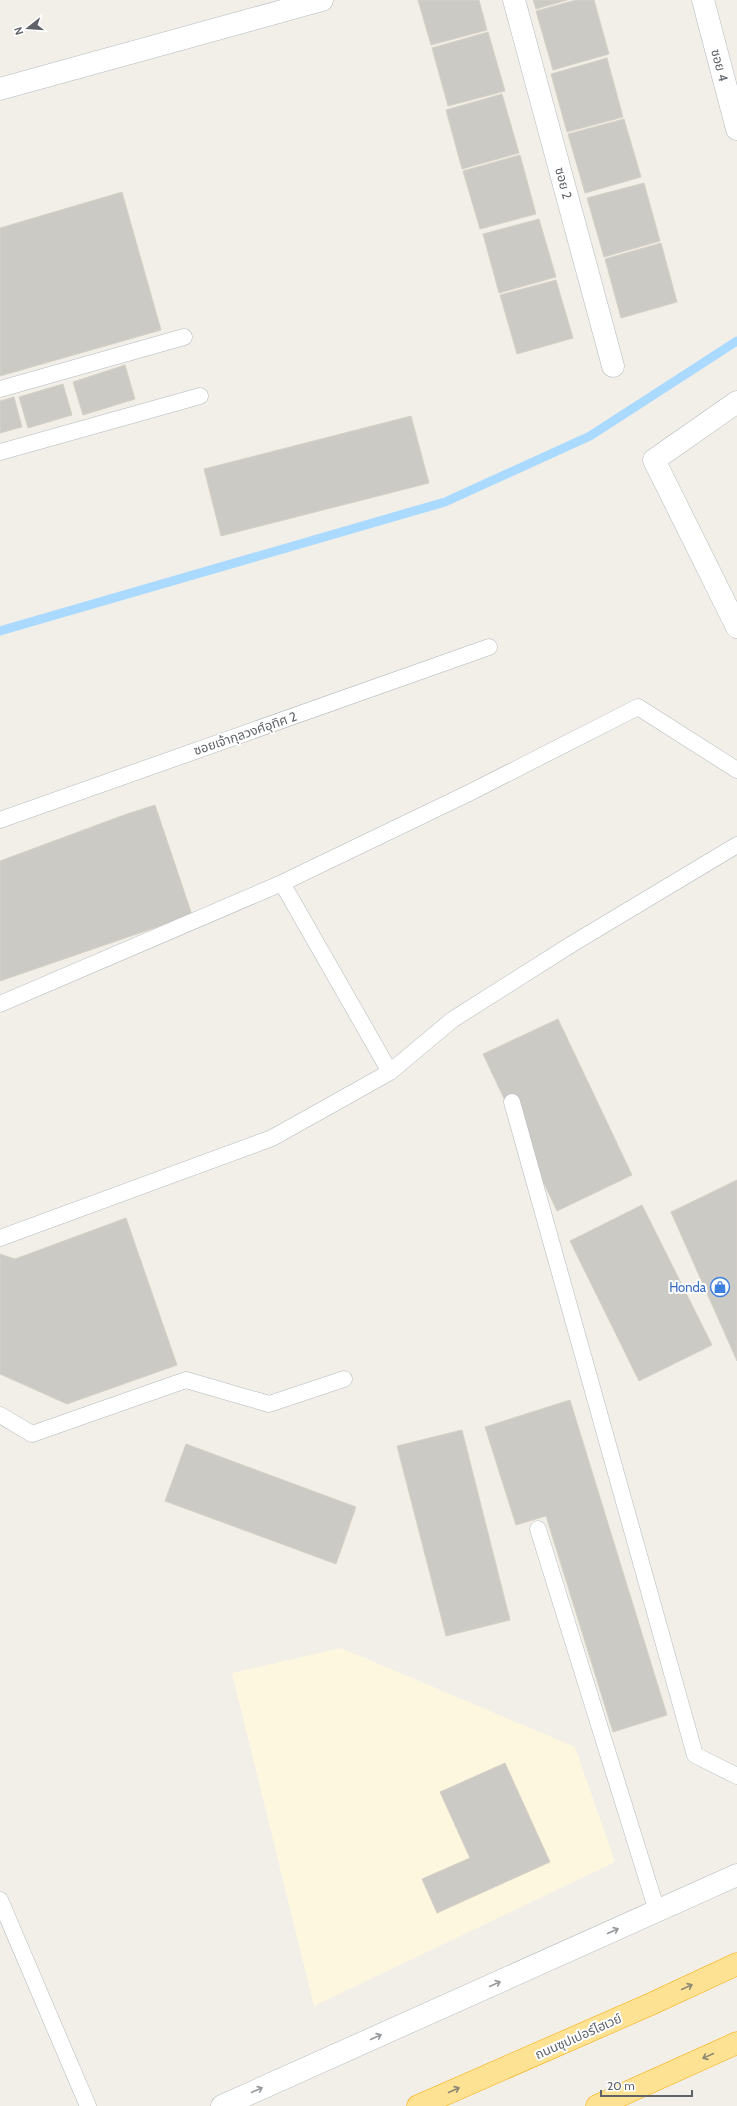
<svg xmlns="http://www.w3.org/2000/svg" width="737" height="2106" viewBox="0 0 737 2106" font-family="Cabin,'Noto Sans Thai',sans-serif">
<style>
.commercial{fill:#fef7e0}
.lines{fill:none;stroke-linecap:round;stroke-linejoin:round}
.stream{stroke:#aadaff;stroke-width:9}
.building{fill:#cccac5;stroke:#d6d1c6}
.lane-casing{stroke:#b5b8bc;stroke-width:17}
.street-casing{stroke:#b5b8bc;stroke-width:23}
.secondary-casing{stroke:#b6babf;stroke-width:23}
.highway-casing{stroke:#f9ab00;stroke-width:23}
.lane{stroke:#fff;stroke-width:16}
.street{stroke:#fff;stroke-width:22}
.secondary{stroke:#fff;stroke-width:22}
.highway{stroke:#fde293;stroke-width:22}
.oneway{stroke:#979a9d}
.oneway2{stroke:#8e8975}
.labels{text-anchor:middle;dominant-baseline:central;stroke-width:4;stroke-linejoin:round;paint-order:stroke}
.street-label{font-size:13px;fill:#5f6368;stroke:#fff}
.shop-label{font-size:13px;fill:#366cbe;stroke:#fff;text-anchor:end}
</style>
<rect width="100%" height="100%" fill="#f1efe8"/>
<path class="commercial" d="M 341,1648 L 575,1747 L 615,1862 L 314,2006 L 232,1673 Z"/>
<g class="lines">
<path class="stream" d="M 0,631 L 445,502 L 590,436 L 737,341"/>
</g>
<path class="building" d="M 418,0 L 479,0 L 487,30 L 431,45 Z
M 533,0 L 567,0 L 536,9 Z
M 576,0 L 594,0 L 609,54 L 553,70 L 536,11 Z
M 488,32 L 505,91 L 448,106 L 432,48 Z
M 607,58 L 623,117 L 567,132 L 551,74 Z
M 502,94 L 519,153 L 462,169 L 446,110 Z
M 624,119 L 641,177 L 585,193 L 568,134 Z
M 520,155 L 536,214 L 480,229 L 463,171 Z
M 644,183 L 660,241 L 604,257 L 587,198 Z
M 122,192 L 161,330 L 0,376 L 0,228 Z
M 539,219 L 556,277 L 499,293 L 483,234 Z
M 661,243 L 677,302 L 621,318 L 605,259 Z
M 556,280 L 573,338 L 517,354 L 500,295 Z
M 125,365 L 135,399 L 83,415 L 73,382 Z
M 63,384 L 72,415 L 28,428 L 19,397 Z
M 14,397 L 22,427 L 0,433 L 0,401 Z
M 411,416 L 429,483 L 221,536 L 204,469 Z
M 155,805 L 192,915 L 0,981 L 0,861 L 124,815 Z
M 558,1019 L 632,1175 L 557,1211 L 483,1054 Z
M 737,1180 L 737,1361 L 671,1212 Z
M 642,1205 L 712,1345 L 639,1381 L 570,1241 Z
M 126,1218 L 177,1365 L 67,1404 L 0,1374 L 0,1254 L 15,1259 Z
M 570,1400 L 667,1715 L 613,1732 L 546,1516 L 516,1525 L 485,1427 Z
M 462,1430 L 510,1620 L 446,1636 L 397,1446 Z
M 186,1444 L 356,1507 L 336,1564 L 165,1501 Z
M 505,1763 L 550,1862 L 437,1913 L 422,1879 L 470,1858 L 440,1792 Z"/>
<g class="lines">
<defs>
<path id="lane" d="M 0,389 L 184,337
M 0,452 L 200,396
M 0,820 L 489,647
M 282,883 L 390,1072
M 0,1004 L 282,883 L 471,792 L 638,707 L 737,770
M 512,1102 L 695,1755 L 737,1776
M 0,1238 L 272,1138 L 390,1072 L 452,1020 L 572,944 L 737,845
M 0,1415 L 32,1434 L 186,1380 L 269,1404 L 344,1379
M 538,1529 L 657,1911
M 0,1900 L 88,2106"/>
<path id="street" d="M 514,0 L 613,366
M 703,0 L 737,129
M 0,89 L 322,0
M 737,402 L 654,460 L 737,627"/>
<path id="secondary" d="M 222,2106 L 737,1875"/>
<path id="highway" d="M 418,2106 L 651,2004 L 737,1964
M 597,2106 L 737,2043"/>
</defs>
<use href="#lane" class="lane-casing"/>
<use href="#street" class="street-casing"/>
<use href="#secondary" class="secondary-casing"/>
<use href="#highway" class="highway-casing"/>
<use href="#lane" class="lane"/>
<use href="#street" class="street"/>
<use href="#secondary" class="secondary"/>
<use href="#highway" class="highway"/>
</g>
<defs><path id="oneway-shaft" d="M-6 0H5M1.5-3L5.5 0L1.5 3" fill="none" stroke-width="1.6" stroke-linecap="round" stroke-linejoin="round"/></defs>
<g class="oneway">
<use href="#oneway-shaft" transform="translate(613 1931) rotate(-24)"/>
<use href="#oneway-shaft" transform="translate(495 1984) rotate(-24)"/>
<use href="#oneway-shaft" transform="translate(376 2037) rotate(-24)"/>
<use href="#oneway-shaft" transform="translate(257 2090) rotate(-24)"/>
</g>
<g class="oneway2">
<use href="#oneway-shaft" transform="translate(687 1987) rotate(-25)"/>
<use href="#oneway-shaft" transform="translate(708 2056) rotate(155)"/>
<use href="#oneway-shaft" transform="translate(454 2090) rotate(-24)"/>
</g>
<defs>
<symbol id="shop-ring" viewBox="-11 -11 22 22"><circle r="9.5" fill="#fff" stroke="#3f7fe0" stroke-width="1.5"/><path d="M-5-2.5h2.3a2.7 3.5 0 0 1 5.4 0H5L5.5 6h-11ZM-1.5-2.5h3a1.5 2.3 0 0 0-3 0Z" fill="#3f7fe0"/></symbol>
</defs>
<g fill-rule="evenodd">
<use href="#shop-ring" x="709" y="1276" width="22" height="22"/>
</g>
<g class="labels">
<g class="street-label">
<text transform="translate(720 65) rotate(75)">ซอย 4</text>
<text transform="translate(564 183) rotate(75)">ซอย 2</text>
<text transform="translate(245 733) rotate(-19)">ซอยเจ้ากุลวงศ์อุทิศ 2</text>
<text transform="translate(578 2036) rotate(-24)">ถนนซุปเปอร์ไฮเวย์</text>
</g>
<g class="shop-label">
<text x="706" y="1287">Honda</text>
</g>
</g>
<g transform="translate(28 28) rotate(253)" stroke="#ffffff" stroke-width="3" paint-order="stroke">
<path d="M0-3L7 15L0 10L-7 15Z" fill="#5f6368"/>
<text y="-6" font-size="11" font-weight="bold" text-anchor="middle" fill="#5f6368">N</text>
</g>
<path d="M601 2090v6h91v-6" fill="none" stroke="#5f6368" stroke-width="2"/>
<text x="607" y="2090" font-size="12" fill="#5f6368" stroke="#ffffff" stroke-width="3" paint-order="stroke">20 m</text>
</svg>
